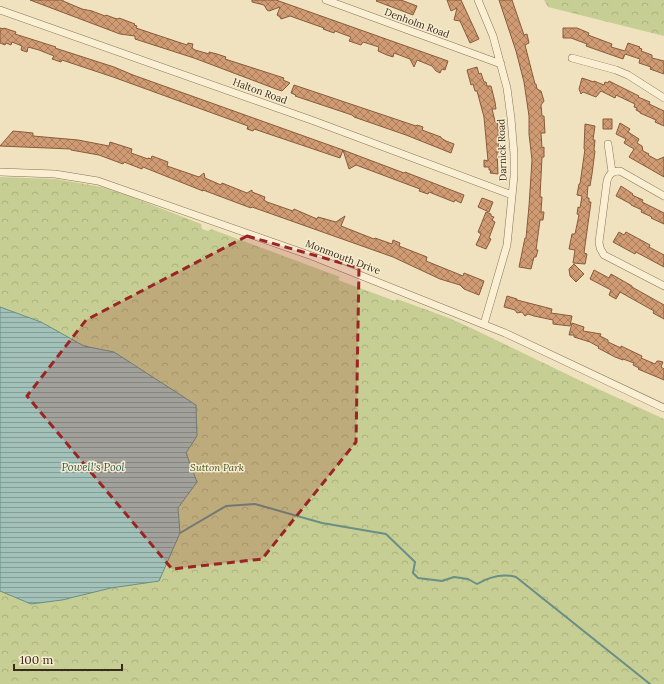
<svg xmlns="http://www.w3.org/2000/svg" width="664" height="684" viewBox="0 0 664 684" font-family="Lora,serif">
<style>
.forest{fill:url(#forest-crowns)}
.water{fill:url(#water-rules);stroke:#698f86}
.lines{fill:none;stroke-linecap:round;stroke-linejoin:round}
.stream{stroke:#698f86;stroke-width:2}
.building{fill:url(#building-cross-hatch);stroke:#895b3b}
.minor-casing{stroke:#897257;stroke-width:8}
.minor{stroke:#faefd2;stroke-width:7}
.marked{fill:#9a2524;fill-opacity:0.2;stroke:#9a2524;stroke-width:3;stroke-dasharray:8 5;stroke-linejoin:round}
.labels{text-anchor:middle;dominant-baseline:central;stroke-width:3;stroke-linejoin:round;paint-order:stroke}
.street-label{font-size:10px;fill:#382a1c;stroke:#f7eccf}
.park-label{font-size:10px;font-style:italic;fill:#475521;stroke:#f7eccf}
.water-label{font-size:11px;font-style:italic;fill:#2a5856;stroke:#f7eccf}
</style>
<defs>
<pattern id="forest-crowns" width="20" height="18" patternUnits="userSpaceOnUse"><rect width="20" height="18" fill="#c6ce93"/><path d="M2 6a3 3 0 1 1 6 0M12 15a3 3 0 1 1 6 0" fill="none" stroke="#abb17e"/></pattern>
<pattern id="water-rules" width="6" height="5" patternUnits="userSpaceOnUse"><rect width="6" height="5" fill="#a2c1b9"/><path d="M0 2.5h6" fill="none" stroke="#859d96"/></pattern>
<pattern id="building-cross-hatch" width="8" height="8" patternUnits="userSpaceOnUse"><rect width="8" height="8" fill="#d09b73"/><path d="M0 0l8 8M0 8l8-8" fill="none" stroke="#aa7f5e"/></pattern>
</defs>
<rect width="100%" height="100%" fill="#f0e2bf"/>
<path class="forest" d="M 544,0 L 664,0 L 664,36 L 548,7 Z
M 0,177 L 56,179 L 102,187 L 129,196 L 201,224 L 202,229 L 208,231 L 211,229 L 340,277 L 338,280 L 395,301 L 397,299 L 449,318 L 469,327 L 583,382 L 664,419 L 664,684 L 0,684 Z"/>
<path class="water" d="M 0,307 L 41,322 L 84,346 L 114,352 L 196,405 L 197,436 L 186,453 L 197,482 L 178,508 L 180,533 L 159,581 L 111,588 L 62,600 L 31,604 L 0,591 Z"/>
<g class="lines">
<path class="stream" d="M 180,533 L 226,506 L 255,504 L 322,523 L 386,534 L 415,562 L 413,573 L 418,578 L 442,581 L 454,577 L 468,579 L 477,584 C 489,577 502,573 516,577 L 650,684"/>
</g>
<path class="building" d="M 30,0 L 63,0 L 63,1 L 82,9 L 92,11 L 105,16 L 106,15 L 114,18 L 118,19 L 119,18 L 135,24 L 134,25 L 137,26 L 136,28 L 187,45 L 188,43 L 193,44 L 192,48 L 195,50 L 209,54 L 209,52 L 217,54 L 226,57 L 225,59 L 284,78 L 283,80 L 290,83 L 282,91 L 276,89 L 194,58 L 135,39 L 135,36 L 120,34 Z
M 252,0 L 276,0 L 448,61 L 445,70 L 442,69 L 440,73 L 436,71 L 432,66 L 417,60 L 414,67 L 410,59 L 394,53 L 393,57 L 387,55 L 378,51 L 379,47 L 363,42 L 361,45 L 349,41 L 351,37 L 335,31 L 334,33 L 323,29 L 324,28 L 290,16 L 281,19 L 280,17 L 277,15 L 280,7 L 269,11 L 267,10 L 264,5 L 252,2 Z
M 377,0 L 401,0 L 417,6 L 413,15 L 376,1 Z
M 447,0 L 461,0 L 479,39 L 470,43 L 460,21 L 454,20 L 457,8 L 451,11 Z
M 499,0 L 512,0 L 524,35 L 527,34 L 529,43 L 525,45 L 535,84 L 536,84 L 537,89 L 541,91 L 544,101 L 541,105 L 542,116 L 544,116 L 545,133 L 541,133 L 542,148 L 544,147 L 544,157 L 542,157 L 540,197 L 542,197 L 541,212 L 544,212 L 543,220 L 540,220 L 536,250 L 538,250 L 536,257 L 534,257 L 531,269 L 519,267 L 525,238 L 526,238 L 529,206 L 532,160 L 529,134 L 529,116 L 524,82 L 516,51 Z
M 0,28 L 4,29 L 4,28 L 16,32 L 15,34 L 56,47 L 55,48 L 114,67 L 133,75 L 343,150 L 340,158 L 254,129 L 253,131 L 247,129 L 248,126 L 113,77 L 62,60 L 61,62 L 52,59 L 54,56 L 39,50 L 28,47 L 27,52 L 21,50 L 22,46 L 12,42 L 11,45 L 6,43 L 5,45 L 0,43 Z
M 563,28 L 577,28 L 589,33 L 588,35 L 612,44 L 611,47 L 625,51 L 628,43 L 640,47 L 639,48 L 642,49 L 641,51 L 652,55 L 652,58 L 664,61 L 664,74 L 650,69 L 651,67 L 639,63 L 640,59 L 625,54 L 623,59 L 586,46 L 587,44 L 571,38 L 563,38 Z
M 477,67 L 479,74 L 481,73 L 484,82 L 486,82 L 487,86 L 491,86 L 495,102 L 496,109 L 492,109 L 495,121 L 497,121 L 498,127 L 499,152 L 497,152 L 498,174 L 490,173 L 491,170 L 489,170 L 489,167 L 484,167 L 484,160 L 488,161 L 484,117 L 477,91 L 475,91 L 473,84 L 471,85 L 467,70 Z
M 582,78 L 594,82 L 594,81 L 604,85 L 605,82 L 608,83 L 609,81 L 639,96 L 638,97 L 650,102 L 649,104 L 664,111 L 664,126 L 655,122 L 656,120 L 640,113 L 640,112 L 636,110 L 637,108 L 634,107 L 635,104 L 616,95 L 615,98 L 601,91 L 596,97 L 583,92 L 581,94 L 579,89 Z
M 294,85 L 416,126 L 417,125 L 423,127 L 422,130 L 441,137 L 441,138 L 446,141 L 454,144 L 451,153 L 406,135 L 354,117 L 352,115 L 295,96 L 296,95 L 291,93 Z
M 603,119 L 612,119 L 612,129 L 603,129 Z
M 620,123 L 630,129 L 628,132 L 639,139 L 637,143 L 642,146 L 643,151 L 649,154 L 648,155 L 657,160 L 664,157 L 664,177 L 629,157 L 634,149 L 624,143 L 626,139 L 616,134 Z
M 585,124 L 595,126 L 593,140 L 595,140 L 594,150 L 595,151 L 592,174 L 590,186 L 588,185 L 587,198 L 589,198 L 589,202 L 591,202 L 584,253 L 587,254 L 585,264 L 573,263 L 575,250 L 569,249 L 572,234 L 575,234 L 579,215 L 577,214 L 578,207 L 580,208 L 582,196 L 577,195 L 579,184 L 580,184 L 585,149 L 584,149 Z
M 13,131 L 33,133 L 33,136 L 78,140 L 109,146 L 110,142 L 132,149 L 131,153 L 148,159 L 148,158 L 151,159 L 152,156 L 168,162 L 167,166 L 199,177 L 204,173 L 205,178 L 221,185 L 222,183 L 247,193 L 252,190 L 252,192 L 265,197 L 264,200 L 267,202 L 293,211 L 294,209 L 317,219 L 318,217 L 336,222 L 345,216 L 341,226 L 374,239 L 375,238 L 392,244 L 393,240 L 400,243 L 399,246 L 427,257 L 426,261 L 463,276 L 464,273 L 484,281 L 479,295 L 464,289 L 460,285 L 440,279 L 393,257 L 252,207 L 251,208 L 203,190 L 203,191 L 143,167 L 142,169 L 124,162 L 123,164 L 99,155 L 71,150 L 71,149 L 0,146 Z
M 343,150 L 404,173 L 405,172 L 464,195 L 461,203 L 455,200 L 454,202 L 429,192 L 428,194 L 419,191 L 420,189 L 356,165 L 349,169 Z
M 621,186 L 633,194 L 632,195 L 643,200 L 642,202 L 664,213 L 664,224 L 651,218 L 652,217 L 641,212 L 642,210 L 631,205 L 631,204 L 616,196 Z
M 482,198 L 493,202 L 489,212 L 478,207 Z
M 486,212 L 491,214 L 491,216 L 494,217 L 492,220 L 495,222 L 489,238 L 491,239 L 486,249 L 476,245 L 481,234 L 478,232 Z
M 619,232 L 624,235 L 626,232 L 650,245 L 649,247 L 664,255 L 664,267 L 636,252 L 635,254 L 613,242 Z
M 574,264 L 584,274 L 576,282 L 570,276 L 569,269 Z
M 594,270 L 609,278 L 611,274 L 632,286 L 632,287 L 664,305 L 664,319 L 653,313 L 654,311 L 620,292 L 616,299 L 609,295 L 611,290 L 590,279 Z
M 507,296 L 517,299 L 517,300 L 552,309 L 551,313 L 572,316 L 570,326 L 553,324 L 553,320 L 534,316 L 528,314 L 525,316 L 522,312 L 517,313 L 515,310 L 504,307 Z
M 572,323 L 584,327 L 583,331 L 601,334 L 600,336 L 608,340 L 608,342 L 621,348 L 621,346 L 642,356 L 641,358 L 655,364 L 657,361 L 659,361 L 663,362 L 661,367 L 664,369 L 664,380 L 638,369 L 639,368 L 633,365 L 634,363 L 623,359 L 623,360 L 615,357 L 598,348 L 599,347 L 590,342 L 574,337 L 574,335 L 569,335 Z"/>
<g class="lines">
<defs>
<path id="minor" d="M 326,0 L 501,64
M 478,0 L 493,36 L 507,88 L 511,118 L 514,154 L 514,176 L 507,245 L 484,324
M 0,10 L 314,121 L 512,195
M 572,58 L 616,70 L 628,75 L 664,98
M 608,144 L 612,172
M 0,172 L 55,174 L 98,181 L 312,256 L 505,333 L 664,408
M 664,196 L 620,171 C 612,171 609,174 607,181 L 599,242 L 600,248 L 604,255 L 664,286"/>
</defs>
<use href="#minor" class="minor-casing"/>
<use href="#minor" class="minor"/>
</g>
<path class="marked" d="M 247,236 L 359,268 L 356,442 L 262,559 L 172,569 L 27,396 L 86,320 Z"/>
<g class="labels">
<g class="street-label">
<text transform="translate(417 23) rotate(20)">Denholm Road</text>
<text transform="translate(260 91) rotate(20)">Halton Road</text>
<text transform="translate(502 150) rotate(-92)">Darnick Road</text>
<text transform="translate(343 257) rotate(21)">Monmouth Drive</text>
</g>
<g class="park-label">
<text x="217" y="467">Sutton Park</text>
</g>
<g class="water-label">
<text x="93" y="467">Powell's Pool</text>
</g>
</g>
<path d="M14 664v6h108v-6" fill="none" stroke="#382a1c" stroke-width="2"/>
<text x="20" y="664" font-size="12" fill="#382a1c" stroke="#f7eccf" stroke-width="3" paint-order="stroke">100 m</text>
</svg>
